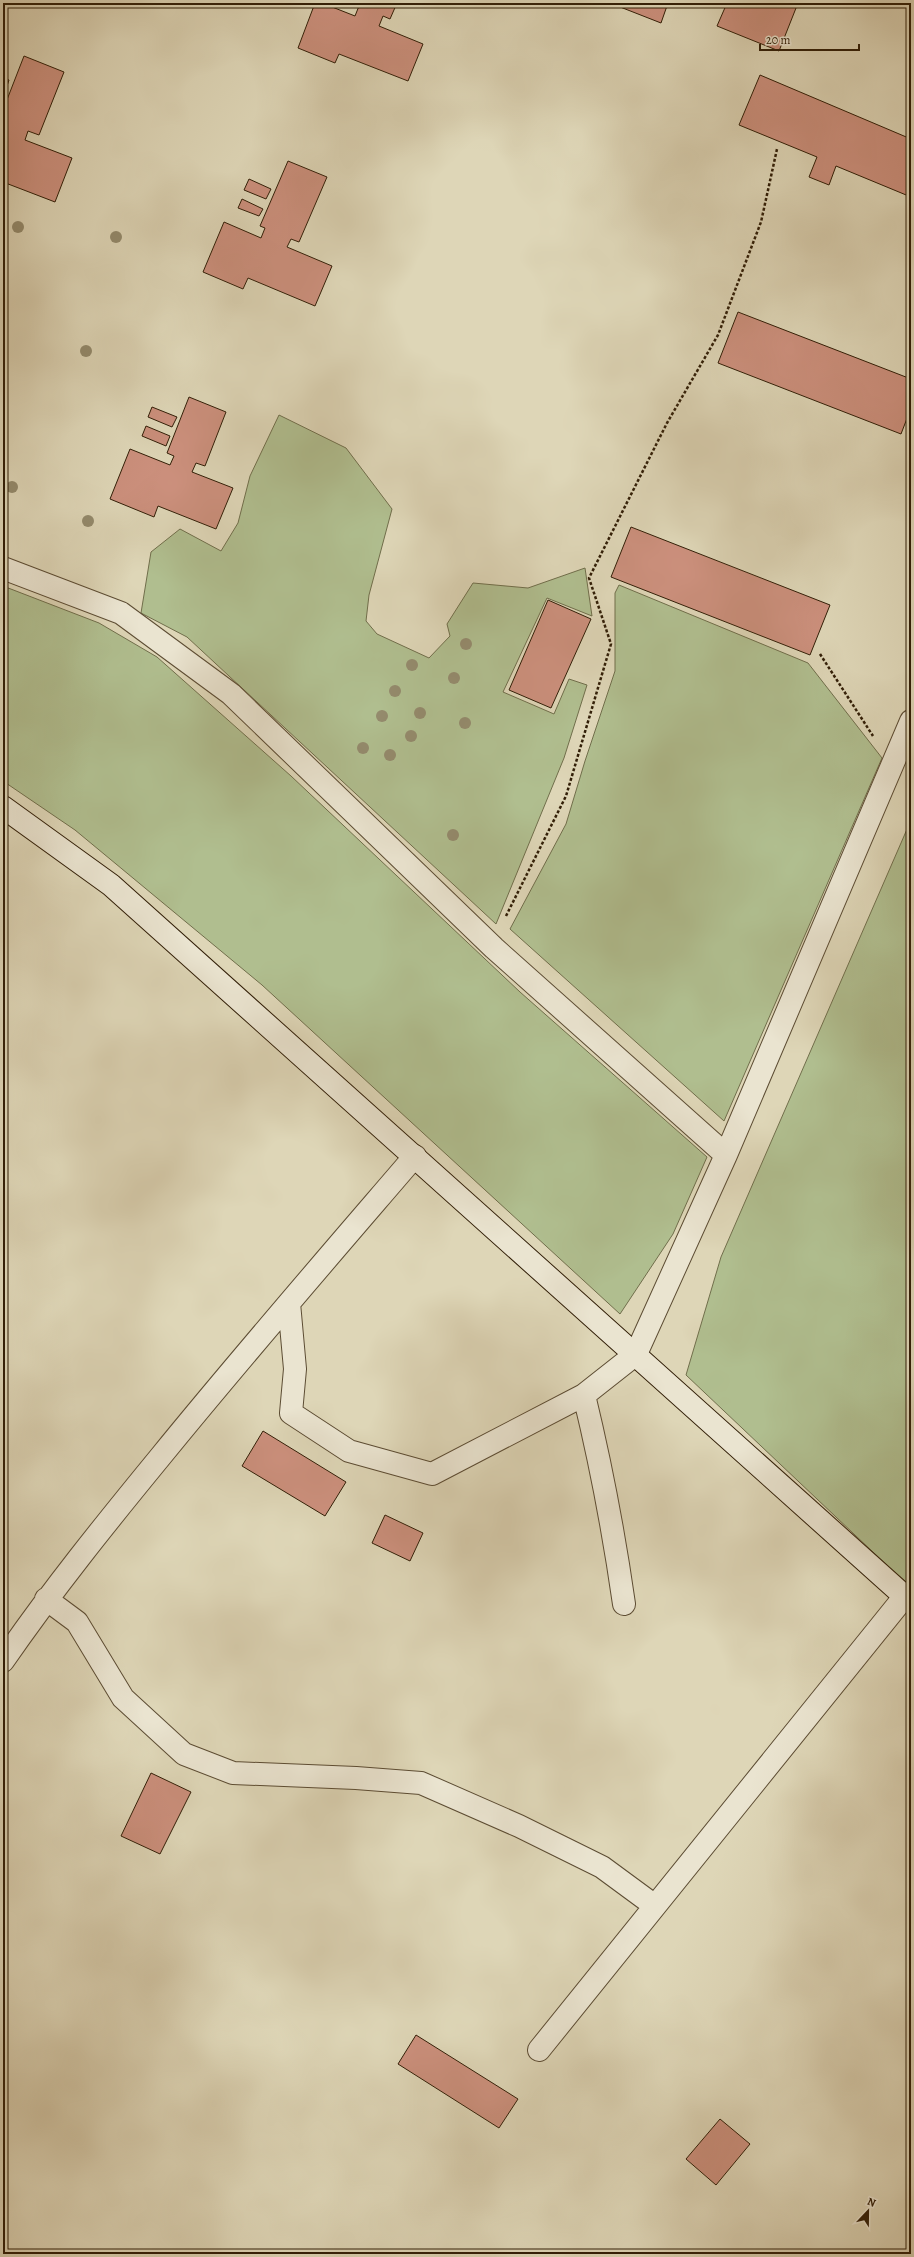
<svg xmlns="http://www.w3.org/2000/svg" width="914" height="2257" viewBox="0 0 914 2257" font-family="Alegreya,serif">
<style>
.green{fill:#b0be8f;stroke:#706e4b}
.building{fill:#cc907d;stroke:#311e07}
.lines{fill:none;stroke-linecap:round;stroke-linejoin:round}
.street-casing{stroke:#5c4c33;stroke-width:24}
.secondary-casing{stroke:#311e07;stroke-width:24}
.path{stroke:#311e07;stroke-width:2.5;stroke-dasharray:3 2;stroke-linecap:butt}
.street{stroke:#eae4d0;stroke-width:22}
.secondary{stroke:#eae4d0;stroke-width:22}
.tree{fill:#948b6d}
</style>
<rect width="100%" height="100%" fill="#ded6b7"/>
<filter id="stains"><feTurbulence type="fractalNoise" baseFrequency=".005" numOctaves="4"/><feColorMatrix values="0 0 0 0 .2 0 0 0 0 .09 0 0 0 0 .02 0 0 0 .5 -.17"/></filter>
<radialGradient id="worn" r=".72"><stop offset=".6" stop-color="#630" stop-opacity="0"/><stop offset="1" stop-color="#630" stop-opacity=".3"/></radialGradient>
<path class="green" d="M 279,415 L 346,448 L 392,509 L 369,595 L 366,621 L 377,634 L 429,658 L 450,636 L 447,624 L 473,583 L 528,588 L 585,568 L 592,616 L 547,598 L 503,692 L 554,714 L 569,679 L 587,685 L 564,758 L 496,924 L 187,637 L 141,613 L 151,552 L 180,529 L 221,551 L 238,523 L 250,476 Z
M 619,585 L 808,663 L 882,758 L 724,1121 L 510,929 L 566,824 L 585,761 L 615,671 L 615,593 Z
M 3,586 L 99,623 L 157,657 L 291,776 L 520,992 L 707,1157 L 673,1234 L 620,1314 L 262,985 L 75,830 L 3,781 Z
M 911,820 L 911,1588 L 686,1375 L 721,1257 Z"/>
<path class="building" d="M 315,3 L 322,3 L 355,16 L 359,6 L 355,3 L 397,3 L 390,19 L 383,16 L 379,26 L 423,44 L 408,81 L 339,54 L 335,63 L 298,48 Z
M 610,3 L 668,3 L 661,23 Z
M 727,3 L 798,3 L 779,51 L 717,26 Z
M 24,56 L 64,72 L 39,135 L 28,131 L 25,140 L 72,158 L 55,202 L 3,182 L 3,126 L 5,121 L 3,120 L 3,110 Z
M 760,75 L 911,139 L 911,197 L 836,166 L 829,185 L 809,177 L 817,157 L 739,125 Z
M 3,78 L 9,80 L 6,89 L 3,88 Z
M 288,161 L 327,177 L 299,242 L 291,239 L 287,247 L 332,266 L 315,306 L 248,278 L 243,289 L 203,272 L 224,222 L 261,238 L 265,228 L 260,226 Z
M 249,179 L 271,189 L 266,199 L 244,190 Z
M 242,199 L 263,209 L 259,216 L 238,208 Z
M 738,312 L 911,379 L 911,408 L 901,434 L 718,363 Z
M 189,397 L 226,412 L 205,466 L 196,463 L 192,472 L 233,488 L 216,529 L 158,506 L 154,517 L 110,499 L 130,449 L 170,465 L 174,456 L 167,453 Z
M 152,407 L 177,417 L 172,427 L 148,417 Z
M 146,426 L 170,436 L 166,446 L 142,436 Z
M 631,527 L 830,605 L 810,655 L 611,577 Z
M 548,600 L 591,619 L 551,708 L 509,690 Z
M 263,1431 L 346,1482 L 325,1516 L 242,1466 Z
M 385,1515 L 423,1533 L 410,1561 L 372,1543 Z
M 151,1773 L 191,1792 L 160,1854 L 121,1836 Z
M 416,2035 L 518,2099 L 499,2128 L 398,2064 Z
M 720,2119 L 750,2144 L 716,2185 L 686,2159 Z"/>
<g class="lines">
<defs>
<path id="street" d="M 3,568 L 121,613 L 231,694 L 494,948 L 726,1155
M 289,1303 L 295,1369 L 291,1413 L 349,1451 L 432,1474 L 584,1395
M 46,1599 L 77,1622 L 123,1698 L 184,1754 L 233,1773 L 356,1778 L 421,1783 L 519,1826 L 602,1867 L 655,1906
M 624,1604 C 614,1534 601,1465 584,1395 L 636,1354 L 726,1155 L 911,721
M 3,1661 C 52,1590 106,1523 161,1456 C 244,1354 330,1255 415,1156
M 539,2050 L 905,1596"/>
<path id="secondary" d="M 3,807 L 111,885 L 911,1602"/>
</defs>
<use href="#street" class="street-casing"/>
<use href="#secondary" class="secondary-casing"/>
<path class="path" d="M 820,654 L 873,736
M 506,916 L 566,796 L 611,644 L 589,578 L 667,423 L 718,335 L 761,222 L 777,149"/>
<use href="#street" class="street"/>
<use href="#secondary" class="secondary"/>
</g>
<g class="tree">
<circle cx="18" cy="227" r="6"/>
<circle cx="116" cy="237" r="6"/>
<circle cx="86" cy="351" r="6"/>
<circle cx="12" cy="487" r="6"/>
<circle cx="88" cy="521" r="6"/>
<circle cx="466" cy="644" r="6"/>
<circle cx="412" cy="665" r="6"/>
<circle cx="454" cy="678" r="6"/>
<circle cx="395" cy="691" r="6"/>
<circle cx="420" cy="713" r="6"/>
<circle cx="382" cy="716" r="6"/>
<circle cx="465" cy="723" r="6"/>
<circle cx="411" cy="736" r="6"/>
<circle cx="363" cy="748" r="6"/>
<circle cx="390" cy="755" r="6"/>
<circle cx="453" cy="835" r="6"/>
</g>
<rect width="914" height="2257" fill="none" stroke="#ded6b7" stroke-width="16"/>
<rect x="4" y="4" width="906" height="2249" fill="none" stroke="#311e07" stroke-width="2"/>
<rect x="8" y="8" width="898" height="2241" fill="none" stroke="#311e07"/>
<g transform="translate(868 2211) rotate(22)" stroke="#eae4d0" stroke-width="3" paint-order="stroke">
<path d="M0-3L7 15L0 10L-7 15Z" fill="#311e07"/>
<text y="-6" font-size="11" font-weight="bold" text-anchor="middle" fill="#311e07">N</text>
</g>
<path d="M760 44v6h99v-6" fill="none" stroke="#311e07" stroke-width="2"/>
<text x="766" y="44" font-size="12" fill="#311e07" stroke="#eae4d0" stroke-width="3" paint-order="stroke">20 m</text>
<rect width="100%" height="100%" filter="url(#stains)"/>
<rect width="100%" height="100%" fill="url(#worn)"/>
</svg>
